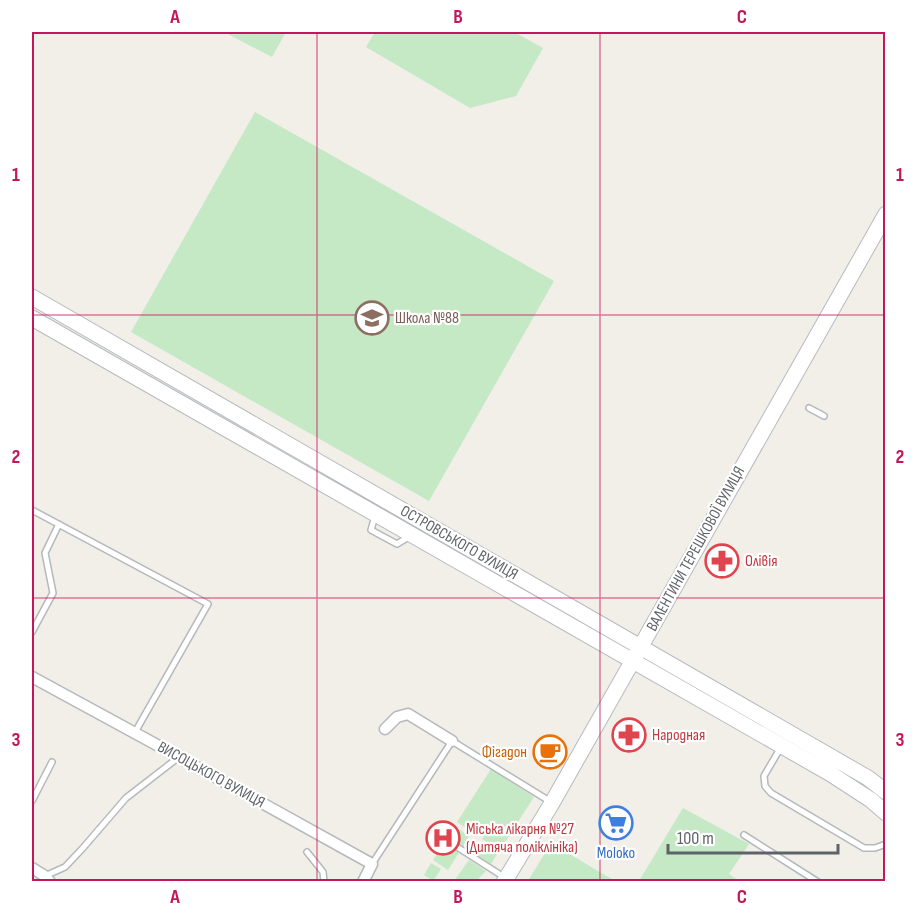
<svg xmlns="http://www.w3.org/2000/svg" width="917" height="913" viewBox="0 0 917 913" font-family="'Sofia Sans Condensed',sans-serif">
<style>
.green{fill:#c5e8c5}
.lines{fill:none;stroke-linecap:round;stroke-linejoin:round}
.lane-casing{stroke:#b5b8bc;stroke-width:8}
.street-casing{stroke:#b5b8bc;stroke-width:13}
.secondary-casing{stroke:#b6babf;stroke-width:17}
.lane{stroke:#fff;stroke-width:5}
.street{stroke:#fff;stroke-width:10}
.secondary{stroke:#fff;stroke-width:15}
.grid{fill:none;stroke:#c2185b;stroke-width:1.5;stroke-opacity:0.55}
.labels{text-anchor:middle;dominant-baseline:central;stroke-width:4.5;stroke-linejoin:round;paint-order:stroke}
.education-label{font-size:16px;fill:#785e54;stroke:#fff;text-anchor:start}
.street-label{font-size:16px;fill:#5f6368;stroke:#fff}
.health-label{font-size:16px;fill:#be3a42;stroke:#fff;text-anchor:start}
.food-label{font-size:16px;fill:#c56008;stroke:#fff;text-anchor:end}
.shop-label{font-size:16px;fill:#366cbe;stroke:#fff}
.neatline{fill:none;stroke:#c2185b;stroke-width:2}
.grid-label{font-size:20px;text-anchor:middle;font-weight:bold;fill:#c2185b}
</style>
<rect width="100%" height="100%" fill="#f1efe8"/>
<path class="green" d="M 224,32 L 286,32 L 272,57 Z
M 375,32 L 514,32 L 543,48 L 516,96 L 470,108 L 366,47 Z
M 255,112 L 554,281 L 429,501 L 131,332 Z
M 491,769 L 534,797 L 500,850 L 482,839 L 488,829 L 478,822 L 472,832 L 457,822 Z
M 683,808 L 749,844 L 729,874 L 739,881 L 639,881 Z
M 454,826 L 469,836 L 463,847 L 448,837 Z
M 445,841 L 460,851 L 448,870 L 433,860 Z
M 479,843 L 497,854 L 491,864 L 473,853 Z
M 551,843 L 615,881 L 528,881 Z
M 469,860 L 486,871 L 476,881 L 454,881 Z
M 431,863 L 441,869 L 433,881 L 424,875 Z"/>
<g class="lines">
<defs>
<path id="lane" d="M 809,408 L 824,416
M 32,510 L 208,604 L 134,734
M 375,516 L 371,530 L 397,544 L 410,536
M 32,632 L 53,593 L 45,553 L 59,524
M 781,747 L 764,776 L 765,786 L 771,793 L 864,848 L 875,848 L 886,844
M 32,801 L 52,762
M 744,835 L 818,882
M 443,838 L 504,877
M 307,852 L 323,872 L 324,882
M 372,864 L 452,741 L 551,802
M 45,876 L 65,867 L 82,849 L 126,798 L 179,757"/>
<path id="street" d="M 32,677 L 179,757 L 372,864 L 363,882
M 385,729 L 397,717 L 408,714 L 452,741
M 32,868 L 45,876 L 50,882"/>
<path id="secondary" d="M 32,297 L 868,778 L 886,792
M 32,318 L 831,774 L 871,800 L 886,813
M 504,882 L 552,803 L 886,214"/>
</defs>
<use href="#lane" class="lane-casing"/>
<use href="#street" class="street-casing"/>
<use href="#secondary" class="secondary-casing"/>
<use href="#lane" class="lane"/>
<use href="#street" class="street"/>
<use href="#secondary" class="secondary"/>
</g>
<path class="grid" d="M 317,32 L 317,882M 600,32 L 600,882M 32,315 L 886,315M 32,598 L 886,598"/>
<defs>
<symbol id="school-ring" viewBox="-11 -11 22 22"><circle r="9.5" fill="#fff" stroke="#8d6e63" stroke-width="1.5"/><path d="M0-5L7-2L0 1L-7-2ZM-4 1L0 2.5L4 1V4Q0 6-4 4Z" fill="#8d6e63"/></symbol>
<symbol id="pharmacy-ring" viewBox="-11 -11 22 22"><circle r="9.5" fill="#fff" stroke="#e0444e" stroke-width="1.5"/><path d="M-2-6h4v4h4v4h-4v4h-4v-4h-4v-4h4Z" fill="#e0444e"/></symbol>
<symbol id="cafe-ring" viewBox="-11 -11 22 22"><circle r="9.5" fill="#fff" stroke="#e8710a" stroke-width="1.5"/><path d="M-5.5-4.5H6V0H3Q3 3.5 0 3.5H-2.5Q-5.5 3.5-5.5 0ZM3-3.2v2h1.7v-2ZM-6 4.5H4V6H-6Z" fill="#e8710a"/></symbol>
<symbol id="supermarket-ring" viewBox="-11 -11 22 22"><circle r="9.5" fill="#fff" stroke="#3f7fe0" stroke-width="1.5"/><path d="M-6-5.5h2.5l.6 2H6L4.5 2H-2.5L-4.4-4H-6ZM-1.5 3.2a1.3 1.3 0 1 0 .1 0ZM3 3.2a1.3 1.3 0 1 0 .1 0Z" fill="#3f7fe0"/></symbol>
<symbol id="hospital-ring" viewBox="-11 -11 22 22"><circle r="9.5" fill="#fff" stroke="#e0444e" stroke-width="1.5"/><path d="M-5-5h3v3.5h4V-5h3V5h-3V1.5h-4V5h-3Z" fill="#e0444e"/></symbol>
</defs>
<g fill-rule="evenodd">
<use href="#school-ring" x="353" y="299" width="38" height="38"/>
<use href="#pharmacy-ring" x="703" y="542" width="38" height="38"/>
<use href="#pharmacy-ring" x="610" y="716" width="38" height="38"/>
<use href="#cafe-ring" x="531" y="733" width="38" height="38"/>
<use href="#supermarket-ring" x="597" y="804" width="38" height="38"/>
<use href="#hospital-ring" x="424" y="819" width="38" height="38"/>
</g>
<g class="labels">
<g class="education-label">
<text x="395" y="318">Школа №88</text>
</g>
<g class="street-label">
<text transform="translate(459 543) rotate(30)">ОСТРОВСЬКОГО ВУЛИЦЯ</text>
<text transform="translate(696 549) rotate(-61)">ВАЛЕНТИНИ ТЕРЕШКОВОЇ ВУЛИЦЯ</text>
<text transform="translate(211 775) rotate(29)">ВИСОЦЬКОГО ВУЛИЦЯ</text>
</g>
<g class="health-label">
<text x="745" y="561">Олівія</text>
<text x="652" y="735">Народная</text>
<text x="466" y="829">Міська лікарня №27<tspan x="466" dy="18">(Дитяча поліклініка)</tspan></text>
</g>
<g class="food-label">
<text x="527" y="752">Фігадон</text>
</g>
<g class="shop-label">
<text x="616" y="853">Moloko</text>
</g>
</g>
<rect width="917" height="913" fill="none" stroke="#ffffff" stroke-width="66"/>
<path d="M668 844v9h170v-9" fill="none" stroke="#5f6368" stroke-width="3"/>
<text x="677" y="844" font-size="18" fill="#5f6368" stroke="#ffffff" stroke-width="4.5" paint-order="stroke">100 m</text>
<rect x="33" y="33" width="851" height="847" class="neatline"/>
<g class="grid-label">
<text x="175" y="23">A</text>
<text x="458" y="23">B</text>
<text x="742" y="23">C</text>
<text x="16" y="181">1</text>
<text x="900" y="181">1</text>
<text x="16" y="463">2</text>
<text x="900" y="463">2</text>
<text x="16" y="746">3</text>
<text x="900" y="746">3</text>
<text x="175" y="903">A</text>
<text x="458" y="903">B</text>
<text x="742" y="903">C</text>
</g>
</svg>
